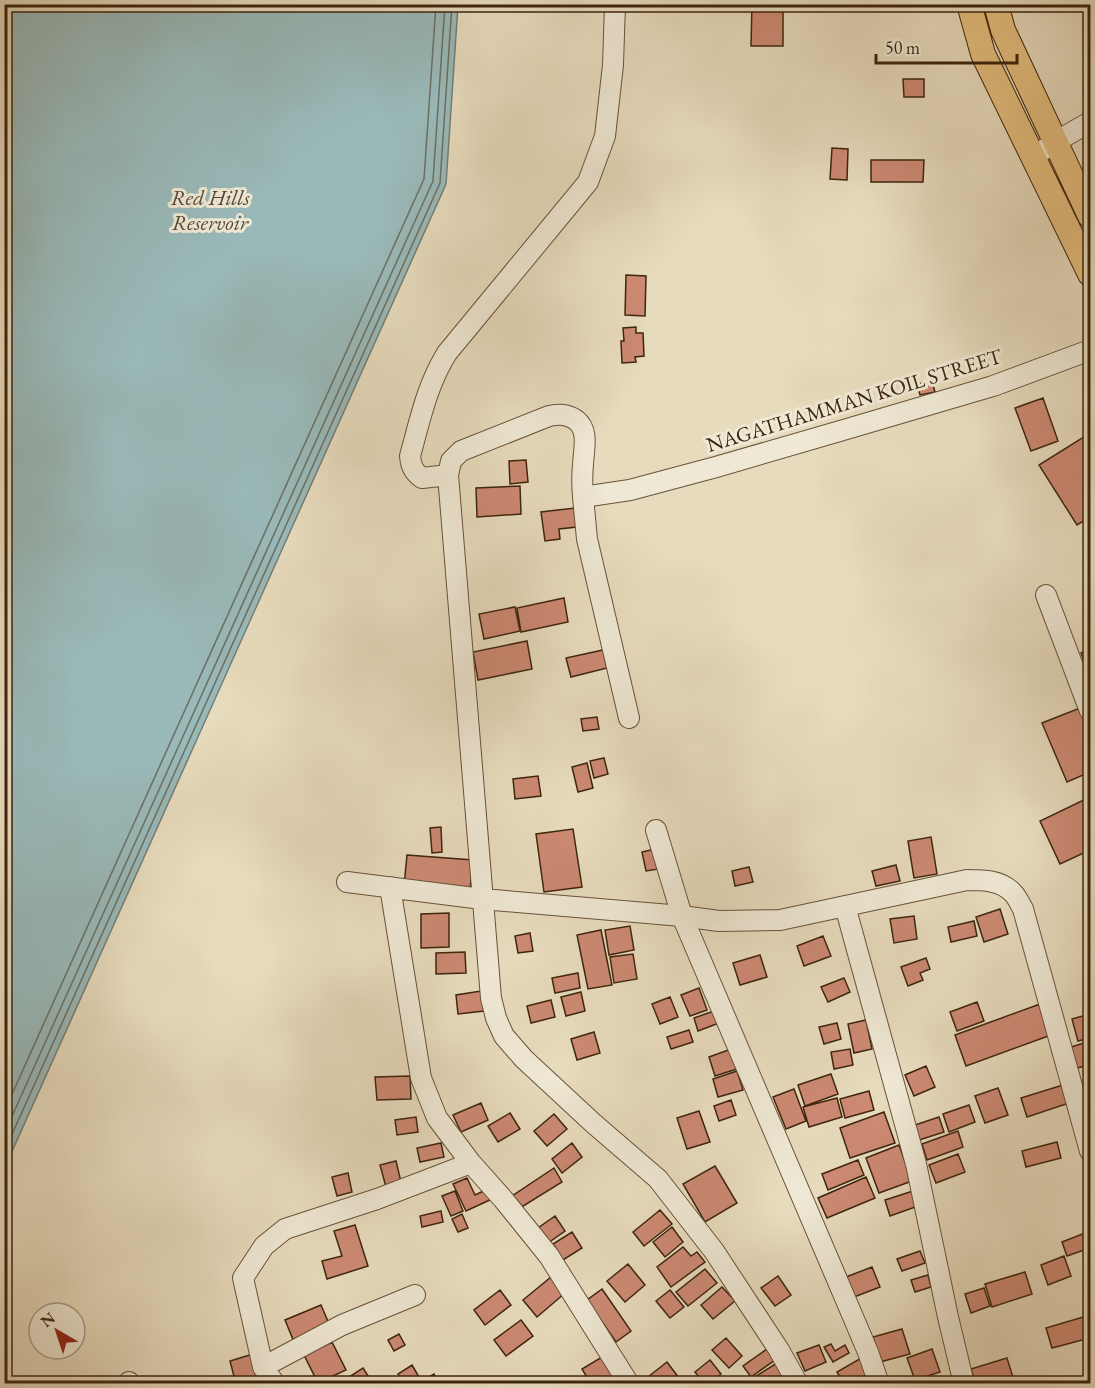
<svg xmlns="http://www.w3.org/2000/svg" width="1095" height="1388" viewBox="0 0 1095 1388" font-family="'EB Garamond',serif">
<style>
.water{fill:#99b9b9;stroke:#747e75;stroke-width:1.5}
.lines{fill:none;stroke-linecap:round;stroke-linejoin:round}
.shore{stroke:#6b6f64;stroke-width:1.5}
.building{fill:#cc8973;stroke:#3d250e;stroke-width:1.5}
.minor-casing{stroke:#68523a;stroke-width:22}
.major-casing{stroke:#3d250e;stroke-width:26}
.minor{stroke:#efe8d4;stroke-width:20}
.major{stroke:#e4be7e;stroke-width:24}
.labels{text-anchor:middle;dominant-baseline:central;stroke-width:6;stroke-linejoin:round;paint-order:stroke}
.street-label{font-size:21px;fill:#3d250e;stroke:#efe8d4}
.water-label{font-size:22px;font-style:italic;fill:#544a39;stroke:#efe8d4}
</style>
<rect width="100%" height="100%" fill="#e7dbbd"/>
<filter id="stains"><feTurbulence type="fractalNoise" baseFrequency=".00333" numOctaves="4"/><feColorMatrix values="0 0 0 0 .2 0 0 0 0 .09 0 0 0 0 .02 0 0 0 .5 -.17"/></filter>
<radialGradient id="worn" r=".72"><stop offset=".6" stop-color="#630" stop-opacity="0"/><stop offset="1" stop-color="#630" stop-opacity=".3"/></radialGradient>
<path class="water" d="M 5,4 L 458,5 L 446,184 L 5,1167 Z"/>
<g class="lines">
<path class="shore" d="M 4,1112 L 424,179 L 436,4
M 4,1134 L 433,181 L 445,4
M 4,1152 L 440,183 L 452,4"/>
</g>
<path class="building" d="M 752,4 L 783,4 L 783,46 L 751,46 Z
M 903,79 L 924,79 L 924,97 L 904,97 Z
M 832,148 L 848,149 L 847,180 L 830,179 Z
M 871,160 L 924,160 L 923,182 L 871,182 Z
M 626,275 L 646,276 L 645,316 L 625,315 Z
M 636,327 L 636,333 L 643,333 L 644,356 L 635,357 L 636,362 L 622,363 L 621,341 L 624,341 L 623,328 Z
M 932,381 L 935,392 L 920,395 L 917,384 Z
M 1043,398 L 1058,441 L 1031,451 L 1015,408 Z
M 1090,433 L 1090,517 L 1077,525 L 1039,465 Z
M 526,460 L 528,482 L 510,484 L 509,461 Z
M 520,486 L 521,514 L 477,517 L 476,488 Z
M 575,508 L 577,527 L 559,529 L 560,539 L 545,541 L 541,512 Z
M 564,598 L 568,622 L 521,632 L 517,608 Z
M 515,607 L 520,631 L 484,639 L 479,614 Z
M 527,641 L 532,669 L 478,680 L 473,652 Z
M 1090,649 L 1090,677 L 1081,653 Z
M 603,650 L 607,668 L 571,677 L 566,658 Z
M 1080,708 L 1090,734 L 1090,772 L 1067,782 L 1042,723 Z
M 597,717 L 599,729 L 583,731 L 581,719 Z
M 604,758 L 608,774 L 594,778 L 590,761 Z
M 587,763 L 593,788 L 578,792 L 572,767 Z
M 538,776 L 541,796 L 515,799 L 513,779 Z
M 1090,797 L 1090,850 L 1060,864 L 1040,821 Z
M 441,827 L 442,852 L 432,853 L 430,828 Z
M 573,829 L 582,887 L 544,892 L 536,834 Z
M 931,837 L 937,874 L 914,878 L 908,841 Z
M 655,849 L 659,869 L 646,871 L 642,852 Z
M 407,855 L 473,860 L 470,890 L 404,886 Z
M 896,865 L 900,881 L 876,886 L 872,871 Z
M 749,867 L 753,882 L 735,886 L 732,871 Z
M 1000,909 L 1008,934 L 984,942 L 976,917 Z
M 449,913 L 449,947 L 421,948 L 421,914 Z
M 914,916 L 917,939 L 894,943 L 890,919 Z
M 974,921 L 977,936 L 951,942 L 948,927 Z
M 630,926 L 634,950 L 609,955 L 605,930 Z
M 601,930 L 612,985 L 588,989 L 577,935 Z
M 530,933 L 533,951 L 518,953 L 515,936 Z
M 823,936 L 831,956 L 804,966 L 797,946 Z
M 465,952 L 466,973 L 436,974 L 436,953 Z
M 633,954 L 637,979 L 614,983 L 610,957 Z
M 760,955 L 767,977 L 740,985 L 733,963 Z
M 926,958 L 930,969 L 920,973 L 923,980 L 908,986 L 901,967 Z
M 578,973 L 580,988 L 555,993 L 552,978 Z
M 844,978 L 850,992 L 828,1002 L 821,987 Z
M 699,988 L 707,1010 L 690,1016 L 681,995 Z
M 481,991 L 484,1011 L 458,1014 L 456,995 Z
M 581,992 L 585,1011 L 566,1016 L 561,997 Z
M 670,997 L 678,1017 L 660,1024 L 652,1004 Z
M 551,1000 L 555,1017 L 531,1023 L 527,1006 Z
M 977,1002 L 984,1021 L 957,1031 L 950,1012 Z
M 1040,1004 L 1051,1035 L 966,1066 L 955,1035 Z
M 714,1011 L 719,1023 L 698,1031 L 694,1018 Z
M 1090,1014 L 1090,1038 L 1078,1041 L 1072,1019 Z
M 866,1020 L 872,1049 L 854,1053 L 848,1024 Z
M 837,1023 L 841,1039 L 824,1044 L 819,1027 Z
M 689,1030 L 693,1042 L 671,1049 L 667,1037 Z
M 594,1032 L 600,1053 L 577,1060 L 571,1039 Z
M 1090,1041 L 1090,1065 L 1073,1069 L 1068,1048 Z
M 734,1048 L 740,1068 L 715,1076 L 709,1057 Z
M 850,1049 L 853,1065 L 834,1069 L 831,1052 Z
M 926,1066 L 935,1087 L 914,1096 L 905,1075 Z
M 737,1071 L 743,1090 L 718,1097 L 713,1079 Z
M 831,1074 L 838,1094 L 805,1106 L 798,1085 Z
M 410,1076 L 411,1099 L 377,1100 L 375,1077 Z
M 1063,1085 L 1069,1103 L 1027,1117 L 1021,1098 Z
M 998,1088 L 1008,1115 L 985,1123 L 975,1096 Z
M 794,1089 L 806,1121 L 786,1129 L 773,1097 Z
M 869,1091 L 874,1110 L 845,1118 L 840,1099 Z
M 837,1098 L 842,1117 L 809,1127 L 803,1107 Z
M 731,1100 L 736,1115 L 719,1121 L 714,1106 Z
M 481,1103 L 488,1120 L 461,1132 L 453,1115 Z
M 969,1105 L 975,1122 L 949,1132 L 943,1114 Z
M 699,1111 L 710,1142 L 687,1149 L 677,1118 Z
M 884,1112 L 895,1143 L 850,1158 L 840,1128 Z
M 510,1113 L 520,1129 L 498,1142 L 488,1126 Z
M 554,1114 L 567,1129 L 547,1146 L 534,1131 Z
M 416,1117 L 418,1132 L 397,1135 L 395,1120 Z
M 939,1117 L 944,1132 L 916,1141 L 912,1126 Z
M 958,1131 L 963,1147 L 927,1160 L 922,1144 Z
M 1057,1142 L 1061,1158 L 1026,1167 L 1022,1151 Z
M 441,1143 L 444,1157 L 420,1162 L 417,1148 Z
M 572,1143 L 582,1157 L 562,1173 L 552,1159 Z
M 899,1145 L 912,1181 L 879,1193 L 866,1158 Z
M 958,1154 L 965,1172 L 936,1183 L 929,1165 Z
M 858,1160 L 864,1175 L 828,1190 L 822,1174 Z
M 396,1161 L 401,1182 L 386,1187 L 380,1165 Z
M 715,1166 L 737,1203 L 705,1222 L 683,1184 Z
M 554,1168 L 562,1182 L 520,1208 L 512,1196 Z
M 348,1173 L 352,1192 L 337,1196 L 332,1177 Z
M 866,1177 L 875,1198 L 827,1218 L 818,1198 Z
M 467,1178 L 475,1195 L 490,1188 L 494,1198 L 466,1211 L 453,1184 Z
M 455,1191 L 463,1211 L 451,1216 L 442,1196 Z
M 913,1191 L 918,1206 L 890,1216 L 885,1200 Z
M 660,1210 L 672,1224 L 644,1246 L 633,1232 Z
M 441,1211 L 443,1222 L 422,1227 L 420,1216 Z
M 462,1214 L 468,1228 L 458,1232 L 452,1219 Z
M 555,1216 L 565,1231 L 548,1243 L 538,1228 Z
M 355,1225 L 368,1266 L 327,1279 L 322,1261 L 342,1256 L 334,1231 Z
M 672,1227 L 683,1242 L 665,1257 L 653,1242 Z
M 1090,1231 L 1090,1248 L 1067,1256 L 1062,1242 Z
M 572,1232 L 582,1248 L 563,1260 L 553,1244 Z
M 683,1247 L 691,1256 L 697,1252 L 705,1262 L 671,1287 L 657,1267 Z
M 920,1251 L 925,1263 L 902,1271 L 897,1259 Z
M 1064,1256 L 1071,1276 L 1048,1285 L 1041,1265 Z
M 628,1264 L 645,1285 L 625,1302 L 607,1281 Z
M 872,1267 L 880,1287 L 854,1297 L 846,1277 Z
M 705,1269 L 717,1283 L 688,1306 L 676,1292 Z
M 1025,1272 L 1032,1294 L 992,1307 L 985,1284 Z
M 928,1275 L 931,1287 L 915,1292 L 911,1280 Z
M 778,1276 L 791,1295 L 775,1306 L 761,1288 Z
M 551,1277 L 565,1293 L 537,1317 L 523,1300 Z
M 722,1287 L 735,1301 L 713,1319 L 701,1305 Z
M 984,1288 L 990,1306 L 971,1313 L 965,1294 Z
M 602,1289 L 631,1331 L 616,1342 L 587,1300 Z
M 500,1290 L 511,1305 L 485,1325 L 474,1310 Z
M 670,1290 L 684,1307 L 670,1318 L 656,1301 Z
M 321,1305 L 330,1326 L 294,1342 L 285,1320 Z
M 1090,1315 L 1090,1338 L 1052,1348 L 1046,1328 Z
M 521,1320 L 533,1336 L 506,1356 L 494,1340 Z
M 902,1329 L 910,1354 L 880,1362 L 873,1337 Z
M 399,1334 L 405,1345 L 394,1351 L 388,1340 Z
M 726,1338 L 742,1356 L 729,1368 L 712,1350 Z
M 332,1342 L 346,1370 L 318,1383 L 304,1355 Z
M 831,1344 L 835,1351 L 845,1345 L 849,1353 L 833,1362 L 824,1347 Z
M 819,1345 L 826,1362 L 805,1371 L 797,1353 Z
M 767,1349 L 775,1360 L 751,1377 L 743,1366 Z
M 932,1349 L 940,1372 L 915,1380 L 907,1358 Z
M 253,1354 L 261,1384 L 236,1384 L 230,1361 Z
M 602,1357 L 619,1384 L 591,1384 L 582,1369 Z
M 863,1357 L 871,1372 L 852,1384 L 844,1384 L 837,1372 Z
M 1007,1358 L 1015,1384 L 976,1384 L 971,1369 Z
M 710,1360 L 721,1374 L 710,1384 L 705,1384 L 695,1372 Z
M 667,1362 L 679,1378 L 672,1384 L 639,1384 Z
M 777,1363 L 788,1380 L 782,1384 L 752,1384 L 750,1380 Z
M 412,1365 L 423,1384 L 404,1384 L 398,1374 Z
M 363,1368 L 372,1382 L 369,1384 L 349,1384 L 346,1379 Z
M 434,1374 L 439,1384 L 427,1384 L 425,1379 Z"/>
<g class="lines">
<defs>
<path id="minor" d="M 1033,157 L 1055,142 L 1090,122
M 448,475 L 422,478 C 414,472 411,467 410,456 C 420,420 427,385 447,353 L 588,182 L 605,136 L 613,65 L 615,4
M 583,497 L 587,539 L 629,718
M 1046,595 L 1090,711
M 656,830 L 682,916 L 868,1352 L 879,1384
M 347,882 L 482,899 L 682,916 L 719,921 L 780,920 L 967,880 C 983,880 1001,880 1013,893 C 1017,897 1020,904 1023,909 L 1090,1151
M 390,887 L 421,1078 L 437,1118 L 471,1163 L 503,1199 L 549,1256 L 629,1384
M 845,906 L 916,1164 L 948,1317 L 964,1384
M 263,1367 L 342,1325 L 415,1295
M 129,1382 L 131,1384
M 275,1384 L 263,1367 L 243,1278 L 264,1246 L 285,1229 L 377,1199 L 471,1163
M 798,1384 L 779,1350 L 714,1251 L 658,1179 L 593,1123 L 524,1059 L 504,1036 L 496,1018 L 491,998 L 448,475 L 451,461 L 461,451 L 549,416 C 560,414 567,414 576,420 C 589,430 584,448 583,464 C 582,475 582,486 583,497 L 630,490 L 716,467 L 840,431 L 993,386 L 1090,350"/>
<path id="major" d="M 969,4 L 983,54 L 1090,274
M 996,4 L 1003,30 L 1090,216"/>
</defs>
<use href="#minor" class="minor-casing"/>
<use href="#major" class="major-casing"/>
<use href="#minor" class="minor"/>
<use href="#major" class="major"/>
</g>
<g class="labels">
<g class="street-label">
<text transform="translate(854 400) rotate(-17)">NAGATHAMMAN KOIL STREET</text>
</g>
<g class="water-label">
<text x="210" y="197">Red Hills<tspan x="210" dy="25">Reservoir</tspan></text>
</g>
</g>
<rect width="1095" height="1388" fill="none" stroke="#e7dbbd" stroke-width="24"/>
<rect x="6" y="6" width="1083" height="1376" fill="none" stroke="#3d250e" stroke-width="3"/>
<rect x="12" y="12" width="1071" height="1364" fill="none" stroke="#3d250e" stroke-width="1.5"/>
<g transform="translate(57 1331) rotate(321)"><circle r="28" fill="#efe8d4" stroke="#a89a85" stroke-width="1.5"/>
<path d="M0-4.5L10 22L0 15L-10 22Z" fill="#8f2418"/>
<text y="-9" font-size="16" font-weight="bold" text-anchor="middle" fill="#3d250e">N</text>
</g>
<path d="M876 54v9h141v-9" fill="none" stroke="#3d250e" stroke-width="3"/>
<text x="885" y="54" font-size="18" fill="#3d250e" stroke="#efe8d4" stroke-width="4.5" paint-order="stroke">50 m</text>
<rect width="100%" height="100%" filter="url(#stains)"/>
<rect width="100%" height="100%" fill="url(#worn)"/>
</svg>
